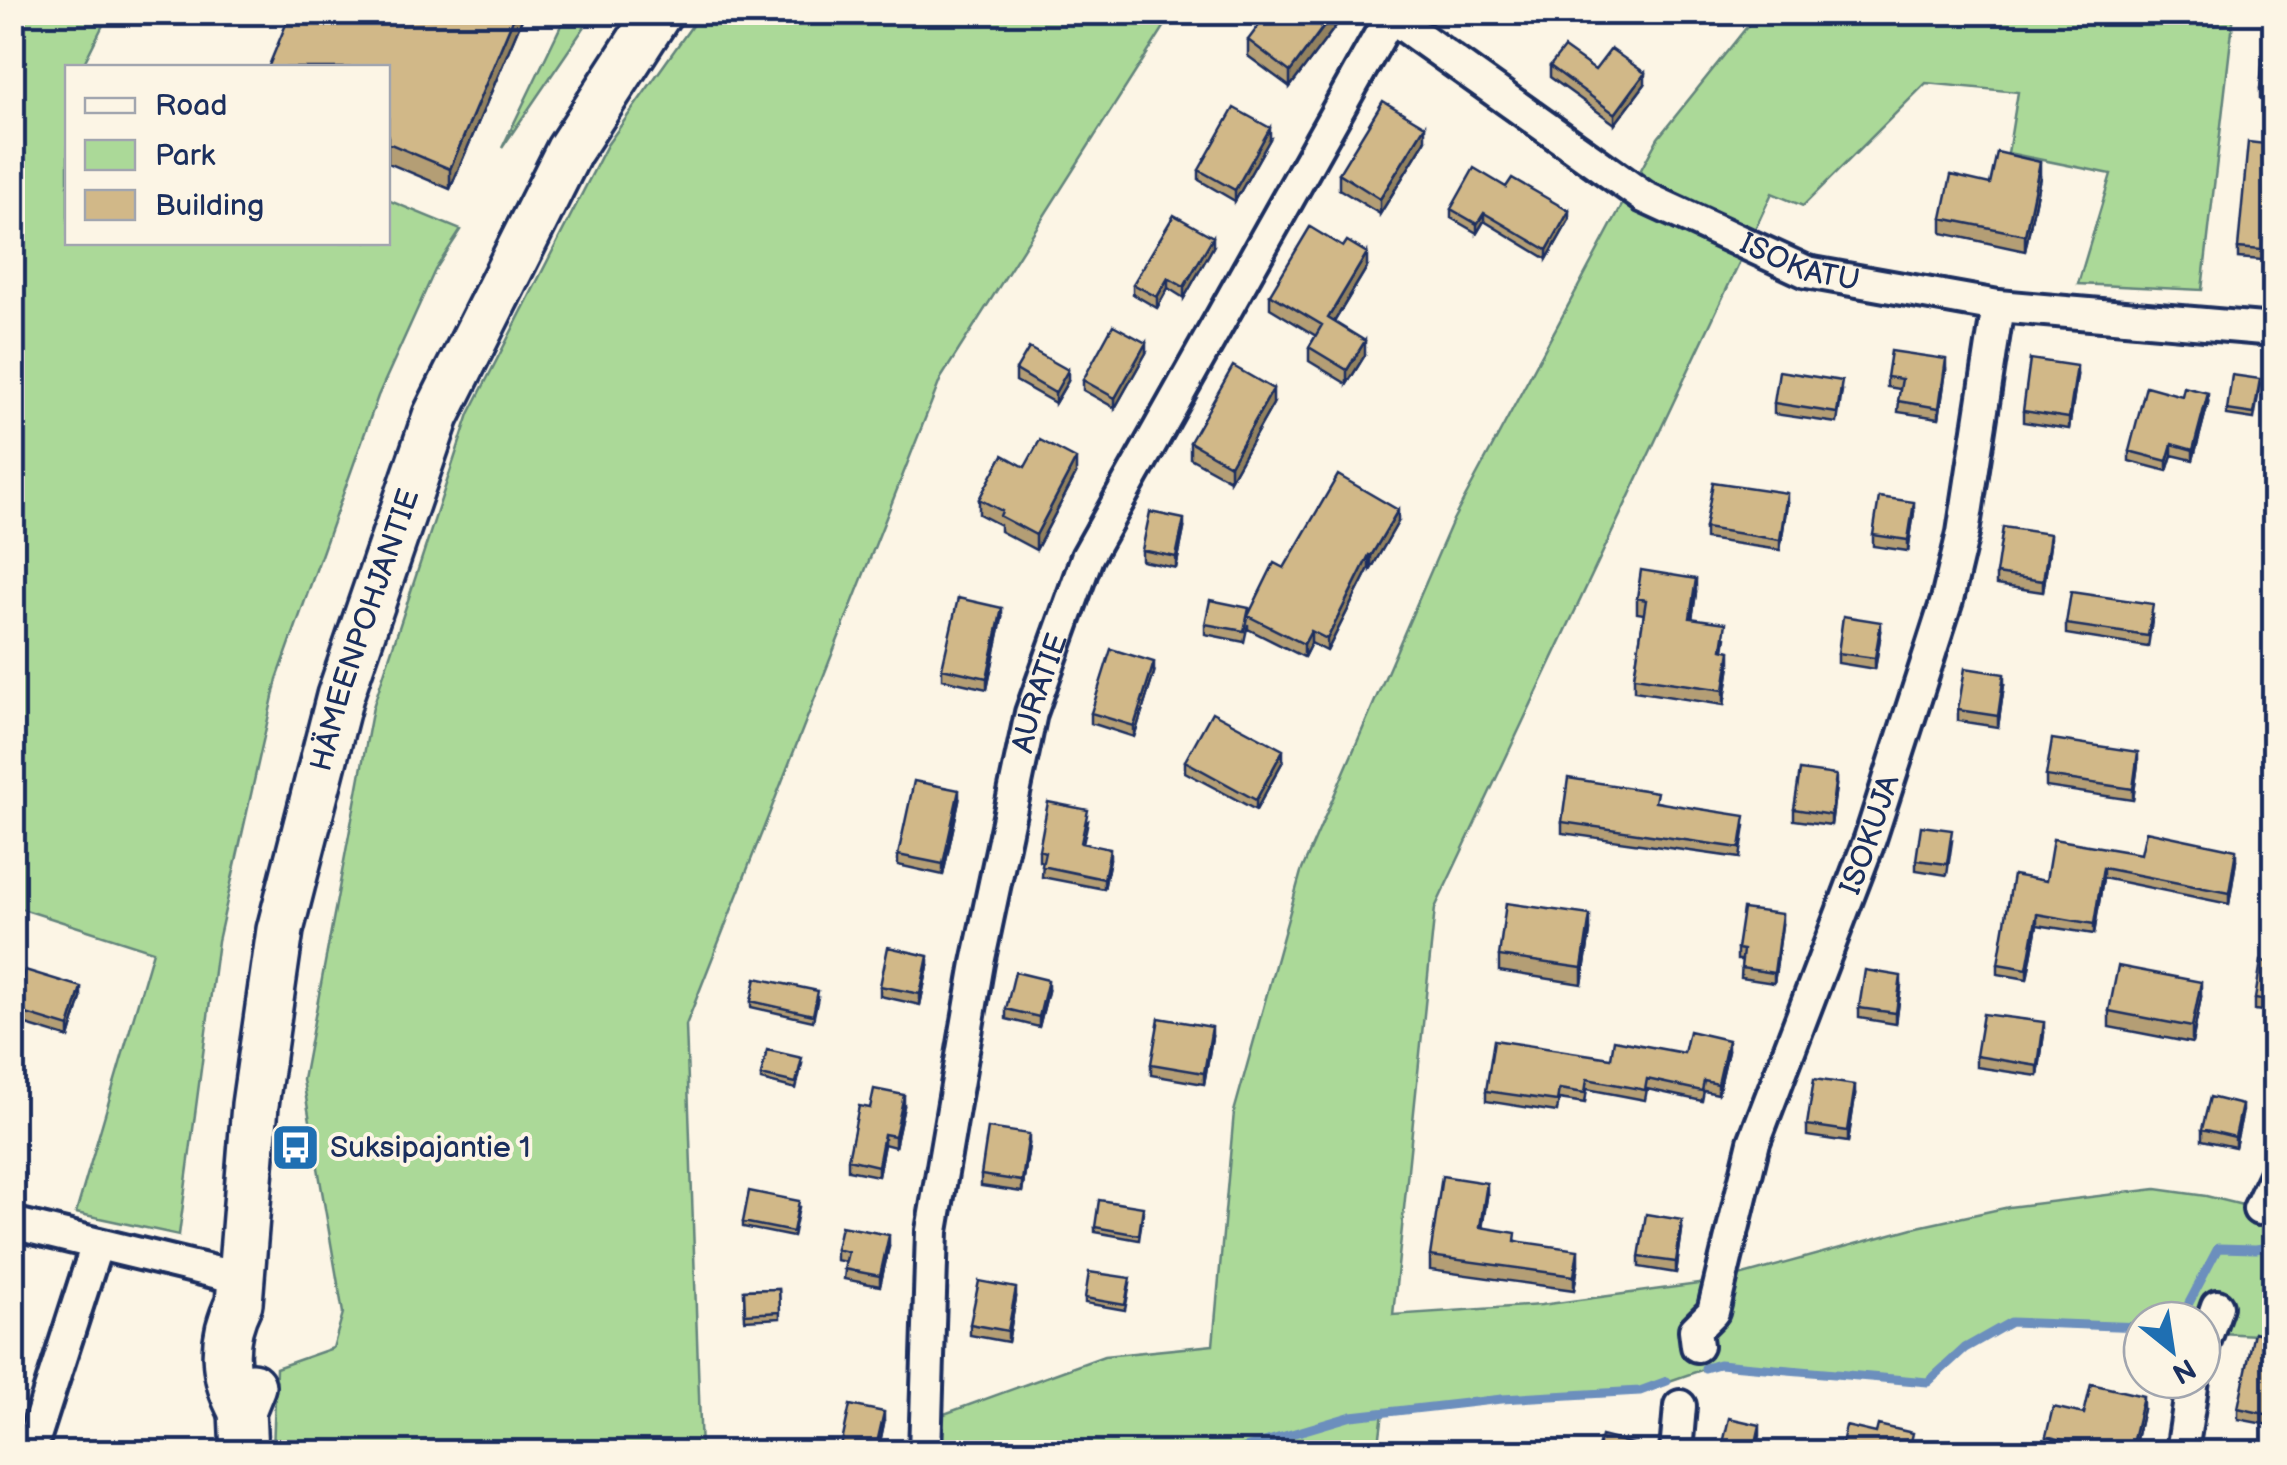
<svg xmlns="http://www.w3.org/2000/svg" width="2287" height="1465" viewBox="0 0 2287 1465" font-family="'Balsamiq Sans',sans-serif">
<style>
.green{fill:#abd998;stroke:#63847b;stroke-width:2.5}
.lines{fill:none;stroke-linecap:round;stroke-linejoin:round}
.stream{stroke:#6c8fbd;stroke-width:9}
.minor-casing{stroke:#1b2f5e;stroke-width:38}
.secondary-casing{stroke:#1b2f5e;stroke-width:52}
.minor{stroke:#fcf5e5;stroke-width:30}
.secondary{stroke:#fcf5e5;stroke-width:45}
.wall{fill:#b49e75;stroke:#1b2f5e;stroke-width:2.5}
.shaded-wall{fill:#92815f;stroke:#1b2f5e;stroke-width:2.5}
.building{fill:#d1b888;stroke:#1b2f5e;stroke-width:2.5}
.labels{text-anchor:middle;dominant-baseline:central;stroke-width:8;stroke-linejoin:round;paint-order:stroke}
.street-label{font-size:30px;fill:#1b2f5e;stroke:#fcf5e5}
.poi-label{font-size:30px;fill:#1b2f5e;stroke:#fcf5e5;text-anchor:start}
</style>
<rect width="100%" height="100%" fill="#fcf5e5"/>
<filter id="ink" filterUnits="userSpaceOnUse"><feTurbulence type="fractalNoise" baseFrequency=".01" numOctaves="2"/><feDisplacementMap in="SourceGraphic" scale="20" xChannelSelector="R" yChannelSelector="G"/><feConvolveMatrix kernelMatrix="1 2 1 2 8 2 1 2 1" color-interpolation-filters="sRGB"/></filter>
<g filter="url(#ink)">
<path class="green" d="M 13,12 L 109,13 L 82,67 L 68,68 L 68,242 L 388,242 L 388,200 L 461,230 L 435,270 L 378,396 L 277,679 L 218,941 L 179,1235 L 76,1213 L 153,951 L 13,906 Z
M 567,13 L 594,13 L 502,148 Z
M 701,13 L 1173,13 L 941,378 L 686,1025 L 701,1452 L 273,1452 L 276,1368 L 333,1348 L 343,1313 L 303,1080 L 373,707 L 469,414 L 607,145 Z
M 1758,13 L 2234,13 L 2202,290 L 2078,284 L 2111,174 L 2008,153 L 2018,92 L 1926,83 L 1803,206 L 1772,193 L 1435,908 L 1393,1315 L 1541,1305 L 1721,1281 L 1913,1228 L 2009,1207 L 2156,1189 L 2206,1196 L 2259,1209 L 2274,1209 L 2274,1336 L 2202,1332 L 2202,1320 L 2142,1320 L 2142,1329 L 2011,1322 L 1965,1348 L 1928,1382 L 1719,1364 L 1640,1391 L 1502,1399 L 1383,1412 L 1378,1452 L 925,1452 L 925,1421 L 1104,1356 L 1213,1345 L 1234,1112 L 1301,872 L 1453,520 L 1658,138 Z"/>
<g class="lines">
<path class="stream" d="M 2180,1320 L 2218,1248 L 2256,1249 L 2274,1246
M 1705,1368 L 1719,1364 L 1928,1382 L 1965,1348 L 2011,1322 L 2142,1327
M 1231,1452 L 1352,1416 L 1502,1399 L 1640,1391 L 1667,1381"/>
<defs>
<g id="minor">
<path id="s1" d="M 1390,16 L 1644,197 L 1807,272 L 1998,306 L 2274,330"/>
<path d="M 2259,1209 L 2274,1177"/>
<path d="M 12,1223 L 239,1278"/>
<path id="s2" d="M 1697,1346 L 1695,1330 L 1713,1312 L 1754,1142 L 1870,839 L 1947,600 L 1963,533 L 1998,306"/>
<path d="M 2202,1349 L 2217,1306"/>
<path d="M 30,1452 L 97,1244"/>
<path id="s3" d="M 925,1452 L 932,1231 L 978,963 L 1031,713 L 1087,557 L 1393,12"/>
<path d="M 1676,1452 L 1680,1406"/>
<path d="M 2182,1452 L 2193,1380"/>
</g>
<g id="secondary">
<path id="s4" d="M 242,1411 C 222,1376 221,1339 239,1303 L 255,1105 L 280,930 L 340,696 L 436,416 L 569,151 L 659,12"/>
<path d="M 244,1452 L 242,1411 L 252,1386"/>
</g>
</defs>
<use href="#minor" class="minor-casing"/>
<use href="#secondary" class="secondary-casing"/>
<use href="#minor" class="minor"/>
<use href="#secondary" class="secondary"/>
</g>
<path class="wall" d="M 525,12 L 450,189 L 388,163 L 388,68 Z
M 2274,12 L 2274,100 L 2260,98 L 2260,88 Z
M 1335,27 L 1290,87 L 1248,56 L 1248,40 Z
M 1550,66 L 1595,70 L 1645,84 L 1615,124 L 1550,77 Z
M 1270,139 L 1235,201 L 1199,180 L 1199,170 Z
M 1425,141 L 1380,214 L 1339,189 L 1339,173 Z
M 2274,145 L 2274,261 L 2238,258 L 2238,248 Z
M 2040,177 L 2025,251 L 1942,233 L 1942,218 L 1990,184 Z
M 1506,187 L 1569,220 L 1547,259 L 1484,221 L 1477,233 L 1451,218 L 1451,209 Z
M 1213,247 L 1184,298 L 1168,288 L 1157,308 L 1133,294 L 1133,284 Z
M 1367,267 L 1334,322 L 1365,355 L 1347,384 L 1309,361 L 1309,347 L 1316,336 L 1270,308 L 1270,294 Z
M 1146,353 L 1115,408 L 1083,390 L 1083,380 Z
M 1016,370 L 1068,381 L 1055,403 L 1016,381 Z
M 1946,370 L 1939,418 L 1898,412 L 1900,389 L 1887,387 L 1887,377 Z
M 2077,376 L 2069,429 L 2023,422 L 2023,411 Z
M 2260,385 L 2254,419 L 2227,415 L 2227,410 Z
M 1842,391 L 1837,423 L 1774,414 L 1774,403 Z
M 2208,403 L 2193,460 L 2172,455 L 2167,471 L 2129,461 L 2129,451 Z
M 1273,404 L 1230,480 L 1190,458 L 1190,442 Z
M 1025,467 L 1076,474 L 1036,550 L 1000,531 L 1000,525 L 979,514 L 979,499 Z
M 1787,503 L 1780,550 L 1705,539 L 1705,528 Z
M 1914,512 L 1908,551 L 1873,546 L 1873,535 Z
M 1398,522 L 1371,569 L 1369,568 L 1327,651 L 1311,643 L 1304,657 L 1248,629 L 1248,624 L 1244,642 L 1205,634 L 1205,624 L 1249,614 L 1284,568 Z
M 1184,529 L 1176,568 L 1142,561 L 1142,550 Z
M 2050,545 L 2043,592 L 1996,585 L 1996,574 Z
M 1696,593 L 1692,618 L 1726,637 L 1724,650 L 1730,665 L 1724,705 L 1634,691 L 1634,677 L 1644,614 L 1637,613 L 1637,598 Z
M 2153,615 L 2148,647 L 2066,634 L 2066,624 Z
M 1002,618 L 987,689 L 942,679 L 942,668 Z
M 1881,632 L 1875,669 L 1838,663 L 1838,653 Z
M 1154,673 L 1134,737 L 1091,723 L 1091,713 Z
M 2004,685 L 1998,727 L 1958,721 L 1958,710 Z
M 1185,761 L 1283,761 L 1256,810 L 1185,772 Z
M 2138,763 L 2133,800 L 2046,787 L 2046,776 Z
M 1836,786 L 1831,825 L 1794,820 L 1794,809 Z
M 959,801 L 943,875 L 898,865 L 898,855 Z
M 1657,802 L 1745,826 L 1740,858 L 1562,833 L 1562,822 Z
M 1088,821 L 1083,844 L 1110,859 L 1104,889 L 1042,877 L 1043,862 L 1039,861 L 1039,850 Z
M 1952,841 L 1947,875 L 1916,870 L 1916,860 Z
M 2141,854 L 2236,861 L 2229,904 L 2103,878 L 2094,934 L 2037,925 L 2027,979 L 1998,974 L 1998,964 L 2046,881 Z
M 1782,925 L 1774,983 L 1741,978 L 1742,960 L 1737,960 L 1737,949 Z
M 1590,931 L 1582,984 L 1499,971 L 1499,956 Z
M 2274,963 L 2274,1012 L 2255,1010 L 2255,999 Z
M 928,966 L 920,1005 L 880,996 L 880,986 Z
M 1901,986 L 1896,1024 L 1859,1018 L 1859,1008 Z
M 1048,991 L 1039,1027 L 1006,1019 L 1006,1009 Z
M 818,997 L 813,1021 L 751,1007 L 751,1001 Z
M 2201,997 L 2192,1043 L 2109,1027 L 2109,1011 Z
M 81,998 L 69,1038 L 13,1021 L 13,1010 Z
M 2044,1033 L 2038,1076 L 1976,1067 L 1976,1056 Z
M 1212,1037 L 1204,1084 L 1151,1075 L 1151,1064 Z
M 1728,1051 L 1718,1094 L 1704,1091 L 1702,1101 L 1647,1089 L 1645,1100 L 1587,1089 L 1585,1103 L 1559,1099 L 1557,1112 L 1486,1101 L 1486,1091 L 1611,1058 Z
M 802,1064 L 796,1089 L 761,1080 L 761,1075 Z
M 1855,1096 L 1848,1142 L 1807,1136 L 1807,1125 Z
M 904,1106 L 895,1147 L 884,1144 L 878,1176 L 848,1170 L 848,1159 L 870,1108 Z
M 2242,1115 L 2235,1147 L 2202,1140 L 2202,1129 Z
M 1029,1145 L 1022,1192 L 981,1186 L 981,1175 Z
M 1487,1197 L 1482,1227 L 1578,1265 L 1574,1290 L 1430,1270 L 1430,1256 Z
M 799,1207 L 793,1237 L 743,1227 L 743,1222 Z
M 1143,1212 L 1139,1240 L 1095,1232 L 1095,1227 Z
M 1682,1230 L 1676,1273 L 1639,1267 L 1639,1257 Z
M 889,1246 L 880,1286 L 844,1279 L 846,1262 L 836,1260 L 836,1249 Z
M 1130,1284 L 1125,1310 L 1085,1303 L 1085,1298 Z
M 779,1289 L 780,1318 L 745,1320 L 744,1290 Z
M 1016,1298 L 1008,1342 L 970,1335 L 970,1324 Z
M 2274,1337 L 2274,1426 L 2238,1419 L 2238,1408 Z
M 2143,1409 L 2133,1452 L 2059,1452 L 2046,1449 L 2046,1436 L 2084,1414 Z
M 884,1423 L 878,1452 L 841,1452 L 841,1447 Z"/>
<path class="shaded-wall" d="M 516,12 L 525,12 L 450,189 L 450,169 Z
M 1335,12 L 1335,27 L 1290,87 L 1290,72 Z
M 1645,73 L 1645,84 L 1615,124 L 1615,114 Z
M 1425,126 L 1425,141 L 1380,214 L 1380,199 Z
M 1270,128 L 1270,139 L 1235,201 L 1235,190 Z
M 2040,162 L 2040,177 L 2025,251 L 2025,235 Z
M 1569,211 L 1569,220 L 1547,259 L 1547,250 Z
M 1484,213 L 1484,221 L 1477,233 L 1477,224 Z
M 1213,237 L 1213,247 L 1184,298 L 1184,287 Z
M 1367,253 L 1367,267 L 1328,332 L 1328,318 Z
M 1168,278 L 1168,288 L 1157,308 L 1157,297 Z
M 1365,341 L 1365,355 L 1347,384 L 1347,370 Z
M 1146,343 L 1146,353 L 1115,408 L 1115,398 Z
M 1946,359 L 1946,370 L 1939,418 L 1939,408 Z
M 2077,366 L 2077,376 L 2069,429 L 2069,418 Z
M 1068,370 L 1068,381 L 1055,403 L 1055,393 Z
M 1273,389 L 1273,404 L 1230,480 L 1230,465 Z
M 2208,393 L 2208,403 L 2193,460 L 2193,450 Z
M 2172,444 L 2172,455 L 2167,471 L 2167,461 Z
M 1076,459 L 1076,474 L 1036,550 L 1036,535 Z
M 1787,493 L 1787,503 L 1780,550 L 1780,540 Z
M 1914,502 L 1914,512 L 1908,551 L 1908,540 Z
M 1398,510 L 1398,522 L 1371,569 L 1371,556 Z
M 1184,519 L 1184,529 L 1176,568 L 1176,557 Z
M 2050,534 L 2050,545 L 2043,592 L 2043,581 Z
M 1369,555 L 1369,568 L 1327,651 L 1327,639 Z
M 1696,579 L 1696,593 L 1690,632 L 1690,618 Z
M 1002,608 L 1002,618 L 987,689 L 987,678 Z
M 1881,622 L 1881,632 L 1875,669 L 1875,658 Z
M 1311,631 L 1311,643 L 1304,657 L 1304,644 Z
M 1730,651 L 1730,665 L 1724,705 L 1724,690 Z
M 1154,662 L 1154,673 L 1134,737 L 1134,726 Z
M 2004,674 L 2004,685 L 1998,727 L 1998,716 Z
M 1283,750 L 1283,761 L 1256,810 L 1256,800 Z
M 2138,752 L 2138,763 L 2133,800 L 2133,789 Z
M 1836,775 L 1836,786 L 1831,825 L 1831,815 Z
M 959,790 L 959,801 L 943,875 L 943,864 Z
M 1110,849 L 1110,859 L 1104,889 L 1104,879 Z
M 2236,850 L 2236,861 L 2229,904 L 2229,893 Z
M 2103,868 L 2103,878 L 2094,934 L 2094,924 Z
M 1782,914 L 1782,925 L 1774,983 L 1774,973 Z
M 2037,914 L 2037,925 L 2027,979 L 2027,969 Z
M 1590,915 L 1590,931 L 1582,984 L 1582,968 Z
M 928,956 L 928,966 L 920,1005 L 920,994 Z
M 1901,976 L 1901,986 L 1896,1024 L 1896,1013 Z
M 1048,980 L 1048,991 L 1039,1027 L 1039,1017 Z
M 2201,982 L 2201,997 L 2192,1043 L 2192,1027 Z
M 81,987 L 81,998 L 69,1038 L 69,1027 Z
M 2044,1022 L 2044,1033 L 2038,1076 L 2038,1066 Z
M 1212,1027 L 1212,1037 L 1204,1084 L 1204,1073 Z
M 1728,1040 L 1728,1051 L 1718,1094 L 1718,1084 Z
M 1855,1085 L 1855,1096 L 1848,1142 L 1848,1131 Z
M 904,1095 L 904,1106 L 895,1147 L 895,1136 Z
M 2242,1105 L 2242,1115 L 2235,1147 L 2235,1137 Z
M 884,1134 L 884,1144 L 878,1176 L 878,1166 Z
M 1029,1134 L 1029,1145 L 1022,1192 L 1022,1181 Z
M 1487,1183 L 1487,1197 L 1480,1242 L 1480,1227 Z
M 1682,1220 L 1682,1230 L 1676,1273 L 1676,1262 Z
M 889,1235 L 889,1246 L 880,1286 L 880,1276 Z
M 1578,1250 L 1578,1265 L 1574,1290 L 1574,1276 Z
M 1016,1288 L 1016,1298 L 1008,1342 L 1008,1331 Z
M 2143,1396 L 2143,1409 L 2133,1452 L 2130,1452 Z
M 884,1412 L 884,1423 L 878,1452 L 875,1452 Z
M 1760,1425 L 1760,1436 L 1756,1452 L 1754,1452 Z"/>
<path class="building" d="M 291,12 L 516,12 L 450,169 L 388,143 L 388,68 L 268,68 Z
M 1269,12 L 1334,12 L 1290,72 L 1248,40 Z
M 2267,12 L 2274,12 L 2274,89 L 2260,88 Z
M 1564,48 L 1595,70 L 1611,49 L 1645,73 L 1615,114 L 1550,66 Z
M 1383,101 L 1425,126 L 1380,199 L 1339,173 Z
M 1234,108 L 1270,128 L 1235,190 L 1199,170 Z
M 2248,142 L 2274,145 L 2274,251 L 2238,248 Z
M 1997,152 L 2040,162 L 2025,235 L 1942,218 L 1951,175 L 1990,184 Z
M 1474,168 L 1506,187 L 1512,178 L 1569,211 L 1547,250 L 1484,213 L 1477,224 L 1451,209 Z
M 1174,215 L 1213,237 L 1184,287 L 1168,278 L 1157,297 L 1133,284 Z
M 1310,227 L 1343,247 L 1347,241 L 1367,253 L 1328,318 L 1365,341 L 1347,370 L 1309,347 L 1322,325 L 1270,294 Z
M 1113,325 L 1146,343 L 1115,398 L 1083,380 Z
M 1029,348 L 1068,370 L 1055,393 L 1016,370 Z
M 1891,351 L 1946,359 L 1939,408 L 1898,401 L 1902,379 L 1887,377 Z
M 2030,359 L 2077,366 L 2069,418 L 2023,411 Z
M 1233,366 L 1273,389 L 1230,465 L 1190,442 Z
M 1779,371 L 1842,381 L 1837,413 L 1774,403 Z
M 2232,375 L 2260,379 L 2254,414 L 2227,410 Z
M 2146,386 L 2182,396 L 2184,387 L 2208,393 L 2193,450 L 2172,444 L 2167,461 L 2129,451 Z
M 1040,440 L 1076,459 L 1036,535 L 1000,516 L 1002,511 L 979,499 L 1003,455 L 1025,467 Z
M 1338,475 L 1398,510 L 1371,556 L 1369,555 L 1327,639 L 1311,631 L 1304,644 L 1248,616 L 1274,563 L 1284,568 Z
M 1713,482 L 1787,493 L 1780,540 L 1705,528 Z
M 1879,497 L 1914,502 L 1908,540 L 1873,535 Z
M 1150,512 L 1184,519 L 1176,557 L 1142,550 Z
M 2003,527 L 2050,534 L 2043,581 L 1996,574 Z
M 1641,570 L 1696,579 L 1690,618 L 1726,623 L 1722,649 L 1730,651 L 1724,690 L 1634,677 L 1646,600 L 1637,598 Z
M 2071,592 L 2153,604 L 2148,636 L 2066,624 Z
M 958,598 L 1002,608 L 987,678 L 942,668 Z
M 1210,600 L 1249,608 L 1244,631 L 1205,624 Z
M 1843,616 L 1881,622 L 1875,658 L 1838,653 Z
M 1111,649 L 1154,662 L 1134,726 L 1091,713 Z
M 1965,668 L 2004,674 L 1998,716 L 1958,710 Z
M 1212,712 L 1283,750 L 1256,800 L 1185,761 Z
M 2052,739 L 2138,752 L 2133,789 L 2046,776 Z
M 1800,770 L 1836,775 L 1831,815 L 1794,809 Z
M 1568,778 L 1657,792 L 1655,802 L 1745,816 L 1740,848 L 1562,822 Z
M 914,781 L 959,790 L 943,864 L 898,855 Z
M 1048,802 L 1088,810 L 1081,843 L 1110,849 L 1104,879 L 1042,866 L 1045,852 L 1039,850 Z
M 1921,826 L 1952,830 L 1947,864 L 1916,860 Z
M 2146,831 L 2236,850 L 2229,893 L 2103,868 L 2094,924 L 2037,914 L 2027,969 L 1998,964 L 2013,875 L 2046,881 L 2053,839 L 2141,854 Z
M 1506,903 L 1590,915 L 1582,968 L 1499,956 Z
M 1743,909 L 1782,914 L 1774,973 L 1741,968 L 1743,950 L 1737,949 Z
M 888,947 L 928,956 L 920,994 L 880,986 Z
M 2261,961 L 2274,963 L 2274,1002 L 2255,999 Z
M 2118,966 L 2201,982 L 2192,1027 L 2109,1011 Z
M 25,970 L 81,987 L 69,1027 L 13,1010 Z
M 1865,970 L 1901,976 L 1896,1013 L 1859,1008 Z
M 1015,972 L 1048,980 L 1039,1017 L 1006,1009 Z
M 756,978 L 818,991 L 813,1015 L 751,1001 Z
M 1983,1014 L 2044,1022 L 2038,1066 L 1976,1056 Z
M 1159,1018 L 1212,1027 L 1204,1073 L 1151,1064 Z
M 1689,1031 L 1728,1040 L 1718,1084 L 1704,1081 L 1702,1091 L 1647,1079 L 1645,1090 L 1587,1079 L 1585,1093 L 1559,1089 L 1557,1101 L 1486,1091 L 1494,1040 L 1611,1058 L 1614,1040 L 1684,1053 Z
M 767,1050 L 802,1058 L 796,1083 L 761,1075 Z
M 1814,1079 L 1855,1085 L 1848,1131 L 1807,1125 Z
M 874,1089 L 904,1095 L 895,1136 L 884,1134 L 878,1166 L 848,1159 L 859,1106 L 870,1108 Z
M 2210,1097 L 2242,1105 L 2235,1137 L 2202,1129 Z
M 988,1128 L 1029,1134 L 1022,1181 L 981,1175 Z
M 1442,1176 L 1487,1183 L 1480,1227 L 1516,1233 L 1515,1241 L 1578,1250 L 1574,1276 L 1430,1256 Z
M 749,1191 L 799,1201 L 793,1232 L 743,1222 Z
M 1099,1200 L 1143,1207 L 1139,1235 L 1095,1227 Z
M 1646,1214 L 1682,1220 L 1676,1262 L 1639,1257 Z
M 841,1226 L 889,1235 L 880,1276 L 844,1269 L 848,1252 L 836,1249 Z
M 1089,1272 L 1130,1278 L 1125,1305 L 1085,1298 Z
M 979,1281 L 1016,1288 L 1008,1331 L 970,1324 Z
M 779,1289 L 780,1312 L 745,1314 L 744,1290 Z
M 2254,1332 L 2274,1337 L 2274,1416 L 2238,1408 Z
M 2091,1384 L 2143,1396 L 2130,1452 L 2076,1452 L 2078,1444 L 2046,1436 L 2053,1407 L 2084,1414 Z
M 850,1405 L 884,1412 L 875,1452 L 867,1452 L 841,1447 Z
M 1729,1418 L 1760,1425 L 1754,1452 L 1721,1452 Z
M 1878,1425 L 1913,1433 L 1909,1452 L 1840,1452 L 1846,1426 L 1876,1433 Z
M 1601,1436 L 1645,1447 L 1643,1452 L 1597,1452 Z"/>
</g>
<defs>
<symbol id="bus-square" viewBox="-11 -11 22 22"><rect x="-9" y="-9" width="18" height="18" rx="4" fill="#1f6fb2" stroke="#fcf5e5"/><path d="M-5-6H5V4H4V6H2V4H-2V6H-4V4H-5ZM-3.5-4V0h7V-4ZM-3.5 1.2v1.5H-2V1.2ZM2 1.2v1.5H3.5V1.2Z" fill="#fff"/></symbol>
</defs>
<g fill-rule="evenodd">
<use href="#bus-square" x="268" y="1120" width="55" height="55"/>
</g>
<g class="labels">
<g class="street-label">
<text stroke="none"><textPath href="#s1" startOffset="482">ISOKATU</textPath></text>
<text stroke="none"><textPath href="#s4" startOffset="800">HÄMEENPOHJANTIE</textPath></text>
<text stroke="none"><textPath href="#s3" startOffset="770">AURATIE</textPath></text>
<text stroke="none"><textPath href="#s2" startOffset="545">ISOKUJA</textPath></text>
</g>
<g class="poi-label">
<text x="330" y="1148">Suksipajantie 1</text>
</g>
</g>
<rect width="2287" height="1465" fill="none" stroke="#fcf5e5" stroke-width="50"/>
<rect x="25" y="25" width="2237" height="1415" fill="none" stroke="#1b2f5e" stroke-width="4" filter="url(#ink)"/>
<rect x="65" y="65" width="325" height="180" fill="#fcf5e5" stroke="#a2a6af" stroke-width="2.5"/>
<rect x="85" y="98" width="50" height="15" fill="#fcf5e5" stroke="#a2a6af" stroke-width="2.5"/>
<text x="155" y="115" font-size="30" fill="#1b2f5e">Road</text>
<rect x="85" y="140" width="50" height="30" fill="#abd998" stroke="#a2a6af" stroke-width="2.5"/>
<text x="155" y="165" font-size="30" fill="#1b2f5e">Park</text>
<rect x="85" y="190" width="50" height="30" fill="#d1b888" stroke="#a2a6af" stroke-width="2.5"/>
<text x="155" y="215" font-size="30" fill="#1b2f5e">Building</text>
<g transform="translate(2172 1350) rotate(150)"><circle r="48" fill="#fcf5e5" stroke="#a2a6af" stroke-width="2.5"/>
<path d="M0-8L18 38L0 25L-18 38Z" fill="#1f6fb2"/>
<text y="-15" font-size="28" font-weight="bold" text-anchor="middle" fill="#1b2f5e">N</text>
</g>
</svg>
